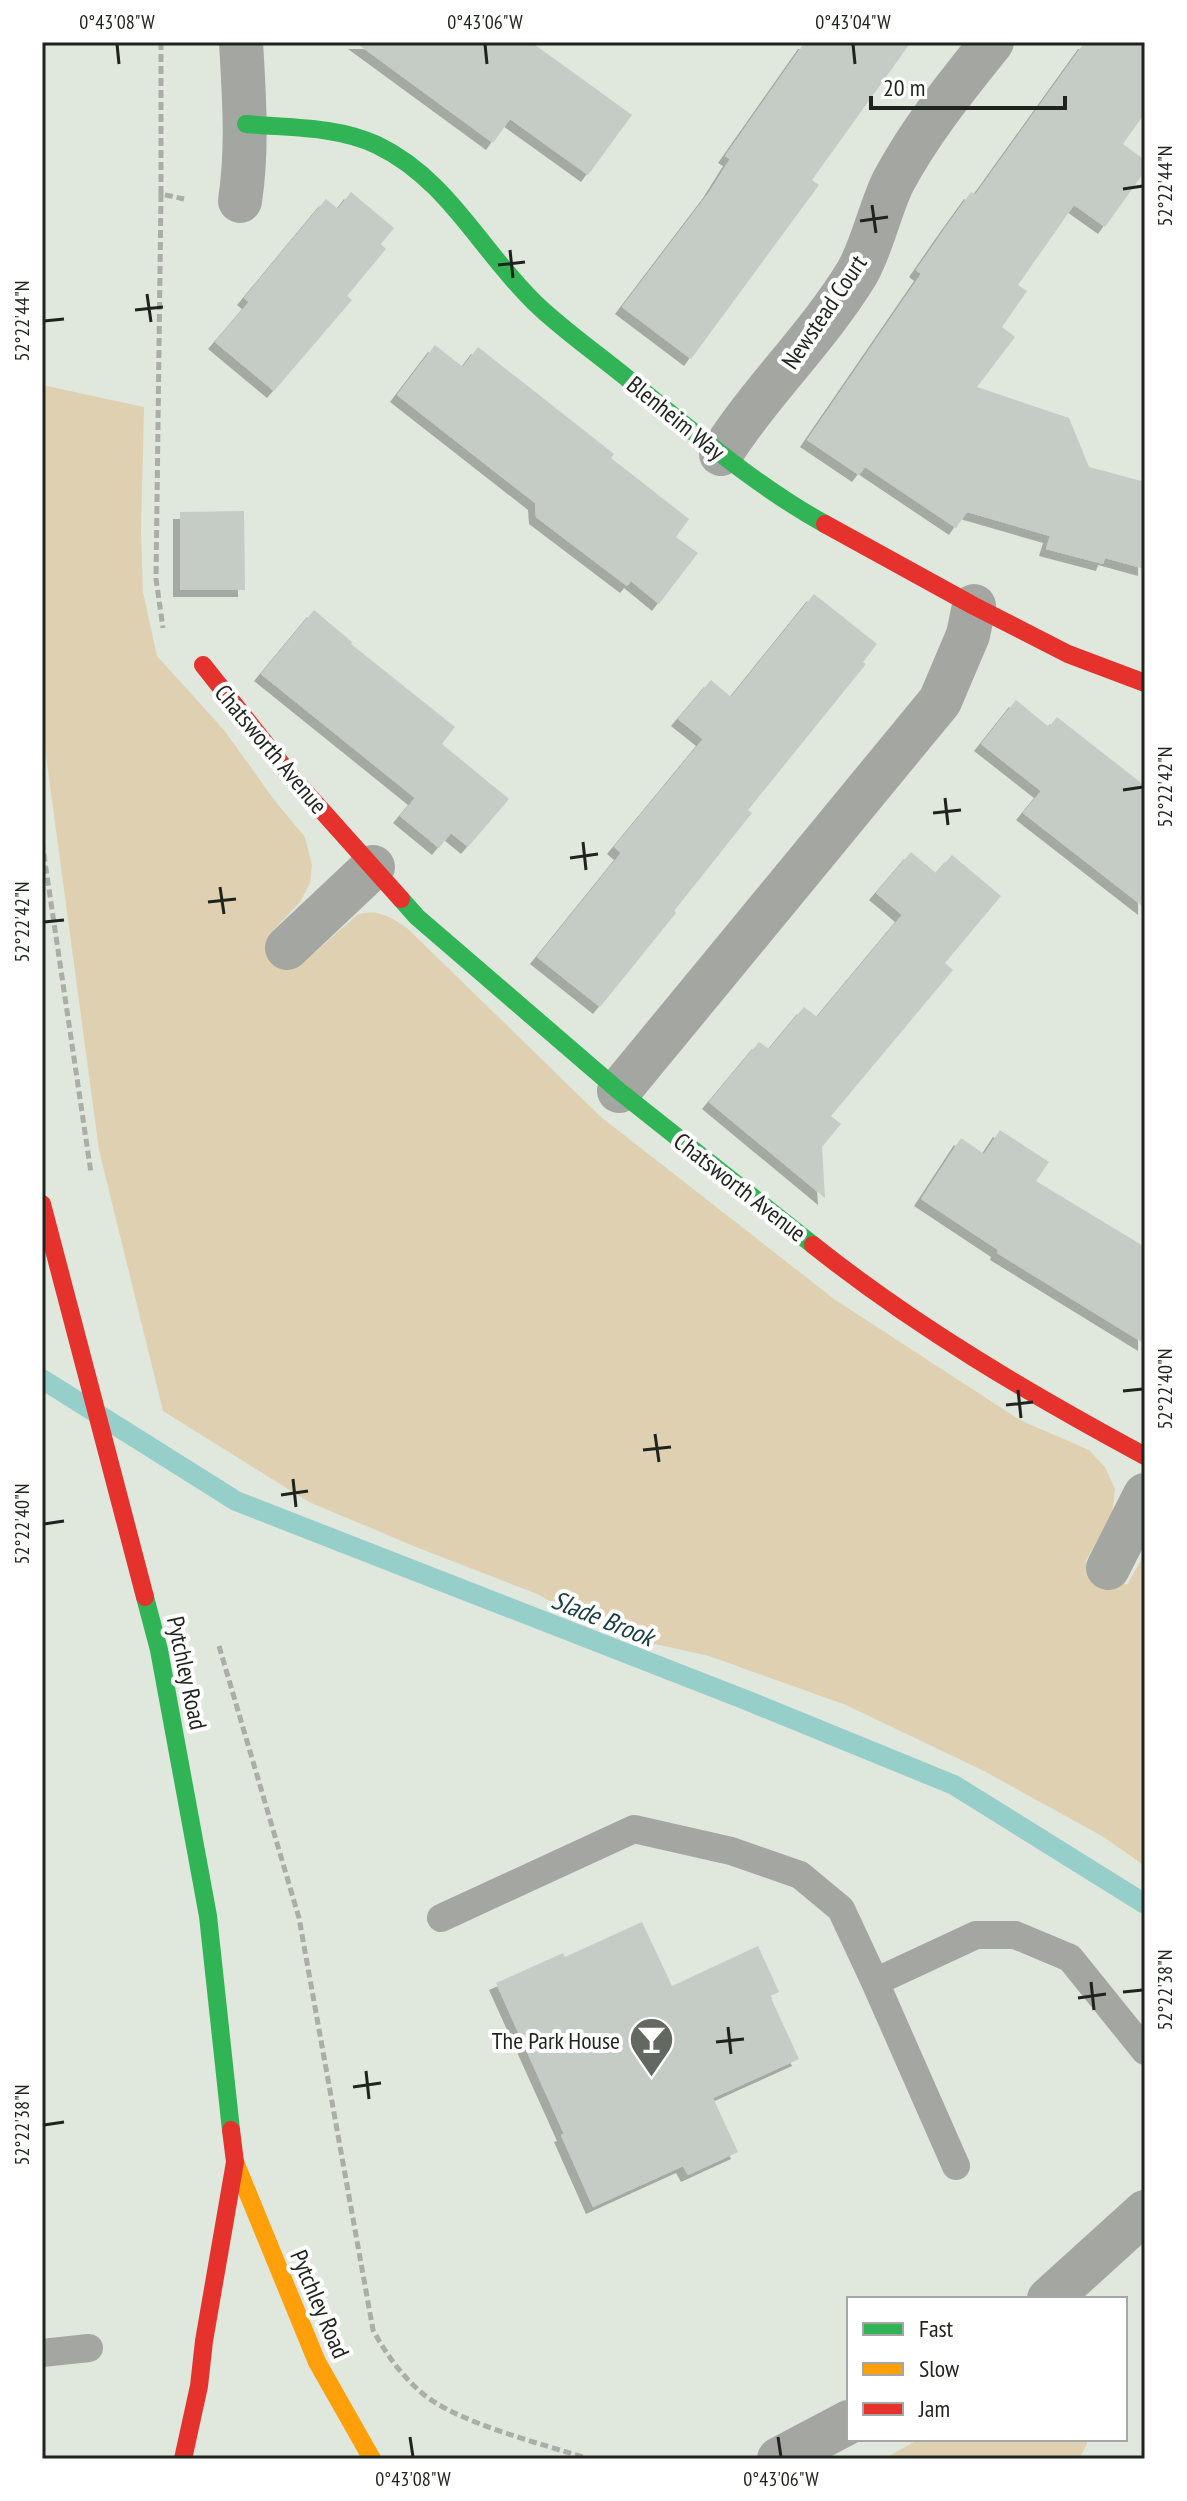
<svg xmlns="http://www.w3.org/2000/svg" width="1187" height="2501" viewBox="0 0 1187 2501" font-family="'PT Sans Narrow',sans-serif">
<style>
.green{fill:#dfd0b1}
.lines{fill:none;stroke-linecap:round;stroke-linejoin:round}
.stream{stroke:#96ceca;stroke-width:20}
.building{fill:#c4ccc5;filter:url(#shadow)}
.path{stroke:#aaada8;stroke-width:5;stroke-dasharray:8 4;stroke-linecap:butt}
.lane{stroke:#a4a6a2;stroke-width:28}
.street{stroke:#a4a6a2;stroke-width:44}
.fast{stroke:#30b455;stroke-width:18}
.slow{stroke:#ff9f0a;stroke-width:18}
.jam{stroke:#e5322d;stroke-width:18}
.ticks{fill:none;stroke:#1f231d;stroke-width:3}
.labels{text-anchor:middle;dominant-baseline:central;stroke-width:8;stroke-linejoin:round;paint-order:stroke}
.street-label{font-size:24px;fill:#1f231d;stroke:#fff}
.poi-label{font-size:24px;fill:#1f231d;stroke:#fff;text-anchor:end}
.water-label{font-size:26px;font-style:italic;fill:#1a3f3f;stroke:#fff}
.neatline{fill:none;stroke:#1f231d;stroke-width:3}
.ticks-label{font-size:20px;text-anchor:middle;fill:#1f231d}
</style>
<defs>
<filter id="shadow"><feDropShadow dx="-7" dy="7" stdDeviation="0" flood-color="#0004"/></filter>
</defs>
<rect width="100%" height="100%" fill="#e0e7dd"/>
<path class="green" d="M 42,385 L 144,407 L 141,531 L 143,592 L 157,656 L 224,730 L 275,801 L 305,837 L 312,865 L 310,883 L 300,902 L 270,934 L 298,967 L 357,915 C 376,908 391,917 407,928 L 601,1117 L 834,1299 L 1020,1420 L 1089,1450 L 1105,1467 L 1115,1489 L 1112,1515 L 1085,1562 L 1127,1585 L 1145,1553 L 1145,1866 L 1102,1836 L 984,1771 L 846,1705 L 709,1656 L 615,1635 L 537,1594 L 416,1547 L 309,1502 L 163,1411 L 99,1150 L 46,756 L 42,694 Z
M 919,2439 L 1087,2439 L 1087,2444 L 1079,2459 L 884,2459 Z"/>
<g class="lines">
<path class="stream" d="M 42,1379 L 236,1501 L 746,1700 L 954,1785 L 1145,1904"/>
</g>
<path class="building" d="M 355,42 L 531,42 L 632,115 L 588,175 L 510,119 L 493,143 Z
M 805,42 L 911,42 L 812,180 L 819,185 L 691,359 L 622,307 L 710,191 L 730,159 L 725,156 Z
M 1085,42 L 1145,42 L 1145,113 L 1123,144 L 1145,160 L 1145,171 L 1105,227 L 1074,205 L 1018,285 L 1027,291 L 1002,327 L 1015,337 L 977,387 L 1069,418 L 1089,467 L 1145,482 L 1145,569 L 1105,558 L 1103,564 L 1046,549 L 1050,536 L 967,512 L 956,528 L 865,467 L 859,475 L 807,440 L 921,274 L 916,270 L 943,231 L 971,192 L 975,195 Z
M 351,192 L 394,228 L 381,244 L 386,249 L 347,296 L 352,300 L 274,391 L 215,342 L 249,302 L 244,298 L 326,199 L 338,209 Z
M 435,345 L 463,367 L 478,347 L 614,454 L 611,458 L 689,519 L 676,537 L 698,553 L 659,604 L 631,581 L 627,586 L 536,517 L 535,503 L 397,395 Z
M 244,511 L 245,590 L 180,590 L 180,512 Z
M 814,594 L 877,644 L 863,662 L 866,664 L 748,810 L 752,813 L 674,911 L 676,913 L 600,1007 L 537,957 L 621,853 L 614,847 L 703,739 L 678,719 L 711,680 L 731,697 Z
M 314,610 L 352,642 L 351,644 L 455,727 L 442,744 L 509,799 L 468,847 L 451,833 L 439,848 L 400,816 L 415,798 L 261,674 Z
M 1016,700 L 1049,727 L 1057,717 L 1145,786 L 1145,908 L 1023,813 L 1041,791 L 981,744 Z
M 911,852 L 936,873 L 952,855 L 1001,896 L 945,963 L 953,970 L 831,1116 L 841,1124 L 822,1147 L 825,1198 L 709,1102 L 759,1042 L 769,1049 L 804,1007 L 817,1017 L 902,915 L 876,893 Z
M 1000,1130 L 1049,1162 L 1036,1181 L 1145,1247 L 1145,1344 L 997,1253 L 998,1250 L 921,1199 L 961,1138 L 984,1154 Z
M 642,1922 L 672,1986 L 758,1946 L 779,1992 L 770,1996 L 799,2059 L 713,2098 L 738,2152 L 688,2175 L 683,2166 L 593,2207 L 561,2135 L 564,2134 L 496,1983 L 563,1953 L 565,1957 Z"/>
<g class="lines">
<path class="path" d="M 161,42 L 161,194 L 184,199
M 161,194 L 156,579 L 163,628
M 42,842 L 91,1173
M 219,1646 L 299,1918 L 373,2330 C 386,2354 401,2375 422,2393 C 457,2423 543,2444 589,2459"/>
<path class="lane" d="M 441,1918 L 634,1829 L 731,1851 L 800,1875 L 841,1909 L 875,1982 L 976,1935 L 1015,1935 L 1070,1958 L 1145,2051
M 875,1982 L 956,2166
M 42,2353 L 89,2348"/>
<path class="street" d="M 240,201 C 248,148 244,95 241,42
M 721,454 C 761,391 818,337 857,273 C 873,245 879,211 893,182 C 920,131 956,87 992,42
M 287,948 L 373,867
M 619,1091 L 940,701 L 968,635 L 974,606
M 1108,1568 L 1145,1495
M 1049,2299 L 1145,2212
M 779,2459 L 849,2422"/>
<path class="fast" d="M 246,124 C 289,128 337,126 377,145 C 448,179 481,251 535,303 C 565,332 602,357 634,384 C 695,433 756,486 825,524
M 401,899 L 417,917 L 619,1091 L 813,1245
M 145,1597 L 159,1650 L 208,1916 L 231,2130"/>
<path class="slow" d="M 235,2162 L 317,2362 L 372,2459"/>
<path class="jam" d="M 825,524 L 974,606 L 1068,654 L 1145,683
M 203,665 L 291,776 L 401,899
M 42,1204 L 145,1597
M 813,1245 C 916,1327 1030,1394 1145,1456
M 183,2459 L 199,2386 L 204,2341 L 235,2162 L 231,2130"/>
</g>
<path class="ticks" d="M 117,44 L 119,64M 485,44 L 487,64M 853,44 L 855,64M 1123,189 L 1143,186M 872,205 L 876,233M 860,221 L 888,217M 510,250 L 513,278M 498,265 L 525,262M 147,294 L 151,322M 135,310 L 163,307M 44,321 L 64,319M 1123,790 L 1143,787M 945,798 L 948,825M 933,813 L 961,810M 583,842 L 586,870M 570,858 L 598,854M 220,887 L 224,914M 208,902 L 236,899M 44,922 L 64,920M 1018,1390 L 1021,1418M 1123,1391 L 1143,1389M 1006,1405 L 1033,1402M 655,1434 L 659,1462M 643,1450 L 671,1447M 293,1479 L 296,1507M 281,1495 L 308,1491M 44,1524 L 64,1521M 1091,1982 L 1094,2010M 1123,1992 L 1143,1990M 1078,1998 L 1106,1994M 728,2027 L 731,2054M 716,2042 L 744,2039M 366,2071 L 369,2099M 353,2087 L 381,2083M 44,2125 L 64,2122M 410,2437 L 413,2457M 778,2437 L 781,2457"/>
<defs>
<symbol id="bar-pin" viewBox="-11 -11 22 30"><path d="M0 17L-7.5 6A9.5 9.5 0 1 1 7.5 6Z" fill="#636860" stroke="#fff"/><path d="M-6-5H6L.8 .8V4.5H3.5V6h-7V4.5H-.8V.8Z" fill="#fff"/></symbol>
</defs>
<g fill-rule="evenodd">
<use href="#bar-pin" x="626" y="2014" width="51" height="69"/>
</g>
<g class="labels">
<g class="street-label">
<text transform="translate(824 312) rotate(-56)">Newstead Court</text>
<text transform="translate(676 418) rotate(39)">Blenheim Way</text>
<text transform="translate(271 749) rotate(50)">Chatsworth Avenue</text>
<text transform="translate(740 1187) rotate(38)">Chatsworth Avenue</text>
<text transform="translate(187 1673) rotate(78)">Pytchley Road</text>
<text transform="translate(320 2304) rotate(67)">Pytchley Road</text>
</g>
<g class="poi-label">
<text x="620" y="2040">The Park House</text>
</g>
<g class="water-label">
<text transform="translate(603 1618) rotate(22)">Slade Brook</text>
</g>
</g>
<rect width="1187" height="2501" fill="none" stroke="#ffffff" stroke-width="88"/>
<rect x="847" y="2297" width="280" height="144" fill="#ffffff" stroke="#a5a7a5" stroke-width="2"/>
<rect x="863" y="2323" width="40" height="12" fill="#30b455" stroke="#a5a7a5" stroke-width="2"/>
<text x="919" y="2337" font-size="24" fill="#1f231d">Fast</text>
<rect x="863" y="2363" width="40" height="12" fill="#ff9f0a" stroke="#a5a7a5" stroke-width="2"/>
<text x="919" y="2377" font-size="24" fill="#1f231d">Slow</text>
<rect x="863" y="2403" width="40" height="12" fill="#e5322d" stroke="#a5a7a5" stroke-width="2"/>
<text x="919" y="2417" font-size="24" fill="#1f231d">Jam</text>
<path d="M871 96v12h194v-12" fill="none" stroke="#1f231d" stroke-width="4"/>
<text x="883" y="96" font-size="24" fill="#1f231d" stroke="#ffffff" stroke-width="6" paint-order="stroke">20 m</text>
<rect x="44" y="44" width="1099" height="2413" class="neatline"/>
<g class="ticks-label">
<text x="117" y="29">0°43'08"W</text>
<text x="485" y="29">0°43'06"W</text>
<text x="853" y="29">0°43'04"W</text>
<text transform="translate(1165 186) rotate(-90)" y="7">52°22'44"N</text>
<text transform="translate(22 321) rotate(-90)" y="7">52°22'44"N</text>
<text transform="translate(1165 787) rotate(-90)" y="7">52°22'42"N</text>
<text transform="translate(22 922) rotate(-90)" y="7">52°22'42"N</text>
<text transform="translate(1165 1389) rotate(-90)" y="7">52°22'40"N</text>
<text transform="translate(22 1524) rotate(-90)" y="7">52°22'40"N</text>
<text transform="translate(1165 1990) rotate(-90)" y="7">52°22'38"N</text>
<text transform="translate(22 2125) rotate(-90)" y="7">52°22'38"N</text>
<text x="413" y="2486">0°43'08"W</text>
<text x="781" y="2486">0°43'06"W</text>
</g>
</svg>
